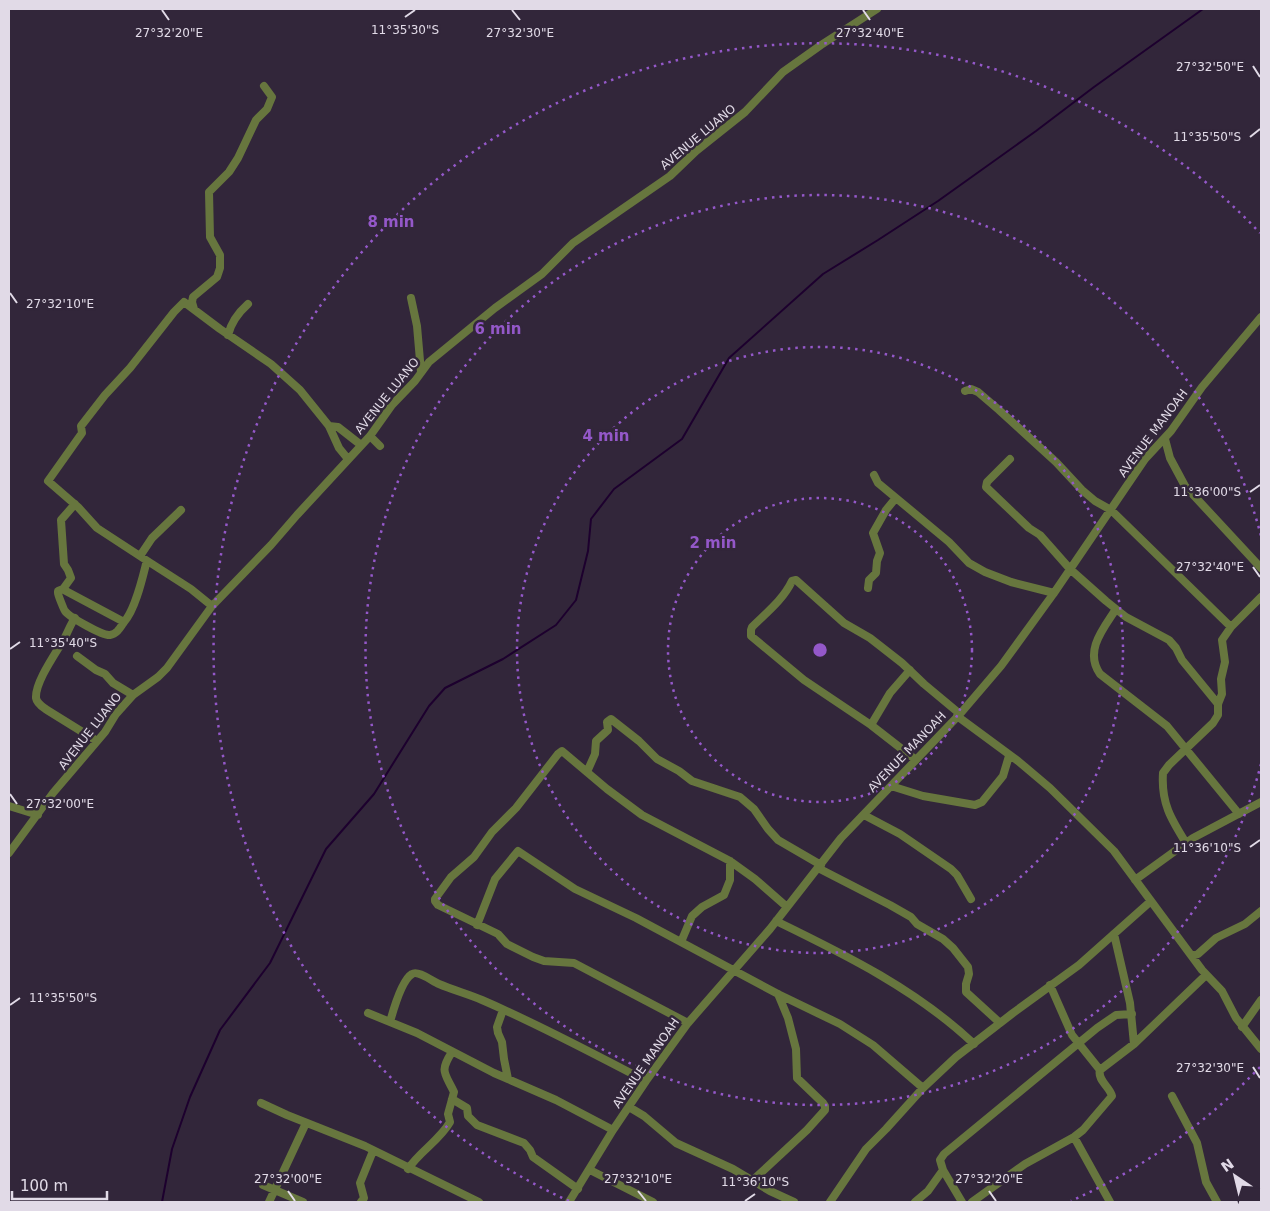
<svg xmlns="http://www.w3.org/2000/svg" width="1270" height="1211" viewBox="0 0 1270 1211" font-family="'DejaVu Sans',sans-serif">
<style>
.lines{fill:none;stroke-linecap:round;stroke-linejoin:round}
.stream{stroke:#1d002e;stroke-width:2}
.minor{stroke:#67763e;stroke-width:8}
.ticks{fill:none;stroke:#e1dae7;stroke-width:2}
.ring{fill:none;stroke:#9458c9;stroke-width:2.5;stroke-dasharray:2.5 5}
.labels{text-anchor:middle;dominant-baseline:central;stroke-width:5;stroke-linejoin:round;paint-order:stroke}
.street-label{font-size:12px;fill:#e1dae7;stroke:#32263a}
.ticks-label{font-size:12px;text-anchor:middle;fill:#e1dae7;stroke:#32263a;stroke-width:5;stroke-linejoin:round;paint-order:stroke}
.centre{fill:#9458c9;stroke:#32263a;stroke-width:2.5}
.ring-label{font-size:15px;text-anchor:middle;font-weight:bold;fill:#9458c9;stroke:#32263a;stroke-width:5;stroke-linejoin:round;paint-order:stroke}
</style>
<rect width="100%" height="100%" fill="#32263a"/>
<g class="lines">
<path class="stream" d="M 162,1202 L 172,1149 L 190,1097 L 220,1030 L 270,963 L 326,849 L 374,794 L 429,706 L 445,688 L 503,659 L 556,625 L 576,600 L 588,551 L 591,519 L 614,489 L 682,439 L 729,358 L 823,274 L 878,240 L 938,201 L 1036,131 L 1094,87 L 1203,9"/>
<path class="minor" d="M 411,298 L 417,326 L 421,372
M 194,309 L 192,302 L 193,297 L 217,277 L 220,268 L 220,255 L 210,237 L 209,192 L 229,172 L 238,158 L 256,120 L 267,109 L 272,97 L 264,86
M 228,335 C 231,323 239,312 248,304
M 965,391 L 971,389 L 978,392 L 999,410 L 1056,462 L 1082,490 L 1095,501 L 1111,510 L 1231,627
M 329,426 L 338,427 L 361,445
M 370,436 L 380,446
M 1165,439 L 1170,458 L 1185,486 L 1261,568
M 1010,459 L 987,482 L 986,487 L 1029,528 L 1040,535 L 1070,569 L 1106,601 L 1126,617 L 1169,640 L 1176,648 L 1182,660 L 1218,704
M 874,475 L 878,483 L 949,542 L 969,563 L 985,572 L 1011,582 L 1054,593
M 75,504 L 61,520 L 64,564 L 68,570 L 71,578 L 63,589 L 64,590 L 124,622 C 135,610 142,580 146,564 L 149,562 L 191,589 L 212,606
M 140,556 L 152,538 L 181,510
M 149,562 L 97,528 L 78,507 L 48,481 L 82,433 L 81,426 L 105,395 L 130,368 L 174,312 L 184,302 L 220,329 L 271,364 L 300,390 L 329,426 L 339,448 L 348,459
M 868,588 L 869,580 L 876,573 L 877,561 L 880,553 L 873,533 L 886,510 L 895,499
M 63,589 L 58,591 L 58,593 C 58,595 64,610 65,611 C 69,617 103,636 110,635 C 117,634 120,628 124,622
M 1116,609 C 1103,629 1084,651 1100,674 L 1167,726 L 1239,814
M 75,618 C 70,625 68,632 64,639 C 56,653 35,682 36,698 C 37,704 43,707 47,710 L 97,741
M 77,656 L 96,670 L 105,674 L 113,683 L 133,695
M 957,716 L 1018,761 L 1050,788 L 1114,851 L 1202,970 L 1222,991 L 1236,1018 L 1261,1049
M 871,725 L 890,693 L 910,670
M 916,760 L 871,725 L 804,680 L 751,636 L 751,630 L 752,627 C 766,613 783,600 792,581 L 796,580 L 844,623 L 870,638 L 902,663 L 924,684 L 960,714
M 587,772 L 595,754 L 596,741 L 608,730 L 607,722 L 611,719 L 639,741 L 657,759 L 679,771 L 692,781 L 740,797 L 754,809 L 768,829 L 778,840 L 821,865
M 891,786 L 923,796 L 975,805 L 982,802 L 1003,776 L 1009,756
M 9,806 L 38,815
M 864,815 L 900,834 L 951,869 L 957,875 L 971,899
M 1186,843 C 1171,819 1161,803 1163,773 L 1169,765 L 1213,723 L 1218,715 L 1218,704 L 1222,694 L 1221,679 L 1225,662 L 1222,640 L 1231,627 L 1261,597
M 9,853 L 53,793 L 105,732 L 116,714 L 133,695 L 158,677 L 167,668 L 212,606 L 271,545 L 297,515 L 370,436 L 392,405 L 415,381 L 429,362 L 495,308 L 542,274 L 573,243 L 670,176 L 696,151 L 745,112 L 783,72 L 821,45 L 877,9
M 818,868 L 890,905 L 911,917 L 917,924 L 943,939 L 953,948 L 968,967 L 969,974 L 966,984 L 966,992 L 1000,1023
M 1135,880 L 1193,838 L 1261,802
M 776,921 C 846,955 917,990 974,1044
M 477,925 L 495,879 L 518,851 L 575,889 L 636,918 L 778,994 L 840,1024 L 873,1045 L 923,1088
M 1114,934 L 1130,1003 L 1134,1044
M 681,942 L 692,916 L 702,907 L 724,895 L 730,880 L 730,861
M 1192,956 L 1198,954 L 1216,938 L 1245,924 L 1261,911
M 1050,985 L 1072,1035 L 1100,1070
M 503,1010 L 497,1027 L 498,1033 L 502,1042 L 504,1059 L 508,1079
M 368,1013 L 417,1033 L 494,1073 L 556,1100 L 613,1130
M 390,1022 C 393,1011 402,980 412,974 C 418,970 432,981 439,984 C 453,990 468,994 482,1000 C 538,1024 592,1053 646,1081
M 688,1023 L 574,963 L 544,961 L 533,957 L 507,944 L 498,934 L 438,905 L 435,901 L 435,899 L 451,877 L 474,857 L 492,832 L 516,808 L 558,754 L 562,751 L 607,789 L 642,815 L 730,861 L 755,879 L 787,907
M 1242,1027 L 1261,1000
M 1172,1096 L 1197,1143 L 1206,1182 L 1217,1202
M 452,1099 L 467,1108 L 468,1116 L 477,1125 L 524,1143 L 530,1150 L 533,1157 L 578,1189
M 261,1103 L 287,1115 L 365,1146 L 479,1202
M 629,1107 L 644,1116 L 676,1143 L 733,1169 L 770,1191 L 794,1202
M 1074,1137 L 1110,1202
M 408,1169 C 420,1151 440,1140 450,1122 L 448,1114 L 454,1092 C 445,1073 439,1072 452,1052
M 590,1170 L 653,1202
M 752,1181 L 807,1130 L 825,1110 L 825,1106 L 823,1103 L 797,1078 L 796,1049 L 788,1018 L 778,994
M 263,1185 L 303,1202
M 269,1202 L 306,1123
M 361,1202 L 364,1198 L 360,1183 L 373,1151
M 569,1202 L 613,1130 L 646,1081 L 688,1023 L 770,929 L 841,838 L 960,714 L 1001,666 L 1054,593 L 1145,459 L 1171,431 L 1202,387 L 1261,317
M 830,1202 L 866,1149 L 886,1129 L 923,1088 L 956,1057 L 1013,1013 L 1079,965 L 1151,901
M 915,1202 L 928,1191 L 943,1170
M 962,1202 L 943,1170 L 940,1160 L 944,1154 L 1097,1028 L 1116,1015 L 1132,1014
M 972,1202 L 1025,1164 L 1074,1137 L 1083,1130 L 1112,1096 C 1110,1087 1097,1080 1100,1070 L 1134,1044 L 1206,975"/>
</g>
<path class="ticks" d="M 162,10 L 169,20M 512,10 L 520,20M 863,10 L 870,20M 405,17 L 415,10M 1253,66 L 1260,77M 1250,137 L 1260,129M 10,293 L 17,303M 1250,492 L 1260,485M 1253,567 L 1260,577M 10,649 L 20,642M 10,794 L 17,804M 1250,847 L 1260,840M 10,1005 L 20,998M 1253,1067 L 1260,1078M 288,1191 L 295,1201M 638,1191 L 646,1201M 989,1191 L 996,1201M 745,1201 L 755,1194"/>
<g class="ring">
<circle cx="820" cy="650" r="152"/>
<circle cx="820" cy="650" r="303"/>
<path d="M1261 764A455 455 0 1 1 1261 536"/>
<path d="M1260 1067A606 606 0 0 1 1071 1201M569 1201A606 606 0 1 1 1260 233"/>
</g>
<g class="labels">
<g class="street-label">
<text transform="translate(698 137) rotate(-40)">AVENUE LUANO</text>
<text transform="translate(387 396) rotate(-51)">AVENUE LUANO</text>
<text transform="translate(1153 433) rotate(-53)">AVENUE MANOAH</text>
<text transform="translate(90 731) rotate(-52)">AVENUE LUANO</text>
<text transform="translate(907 752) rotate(-46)">AVENUE MANOAH</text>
<text transform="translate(646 1063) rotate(-55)">AVENUE MANOAH</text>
</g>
</g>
<g class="ticks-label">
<text x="405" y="34">11°35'30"S</text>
<text x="169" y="37">27°32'20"E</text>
<text x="520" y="37">27°32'30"E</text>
<text x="870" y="37">27°32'40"E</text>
<text x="1210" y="71">27°32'50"E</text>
<text x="1207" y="141">11°35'50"S</text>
<text x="60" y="308">27°32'10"E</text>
<text x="1207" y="496">11°36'00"S</text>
<text x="1210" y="571">27°32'40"E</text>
<text x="63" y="647">11°35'40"S</text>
<text x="60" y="808">27°32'00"E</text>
<text x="1207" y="852">11°36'10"S</text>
<text x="63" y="1002">11°35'50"S</text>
<text x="1210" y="1072">27°32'30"E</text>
<text x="288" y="1183">27°32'00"E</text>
<text x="638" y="1183">27°32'10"E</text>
<text x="989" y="1183">27°32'20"E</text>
<text x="755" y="1186">11°36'10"S</text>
</g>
<circle cx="820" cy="650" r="8" class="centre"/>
<g class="ring-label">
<text x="391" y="227">8 min</text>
<text x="498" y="334">6 min</text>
<text x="606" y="441">4 min</text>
<text x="713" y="548">2 min</text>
</g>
<rect width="1270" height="1211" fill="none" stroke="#e1dae7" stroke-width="20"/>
<g transform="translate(1235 1176) rotate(325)" stroke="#32263a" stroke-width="4" paint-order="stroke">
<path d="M0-4L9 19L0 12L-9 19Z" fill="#e1dae7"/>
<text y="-8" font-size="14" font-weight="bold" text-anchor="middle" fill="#e1dae7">N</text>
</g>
<path d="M12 1191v8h95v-8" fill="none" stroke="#e1dae7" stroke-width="2.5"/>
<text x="20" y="1191" font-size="15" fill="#e1dae7" stroke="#32263a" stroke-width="4" paint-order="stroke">100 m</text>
</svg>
